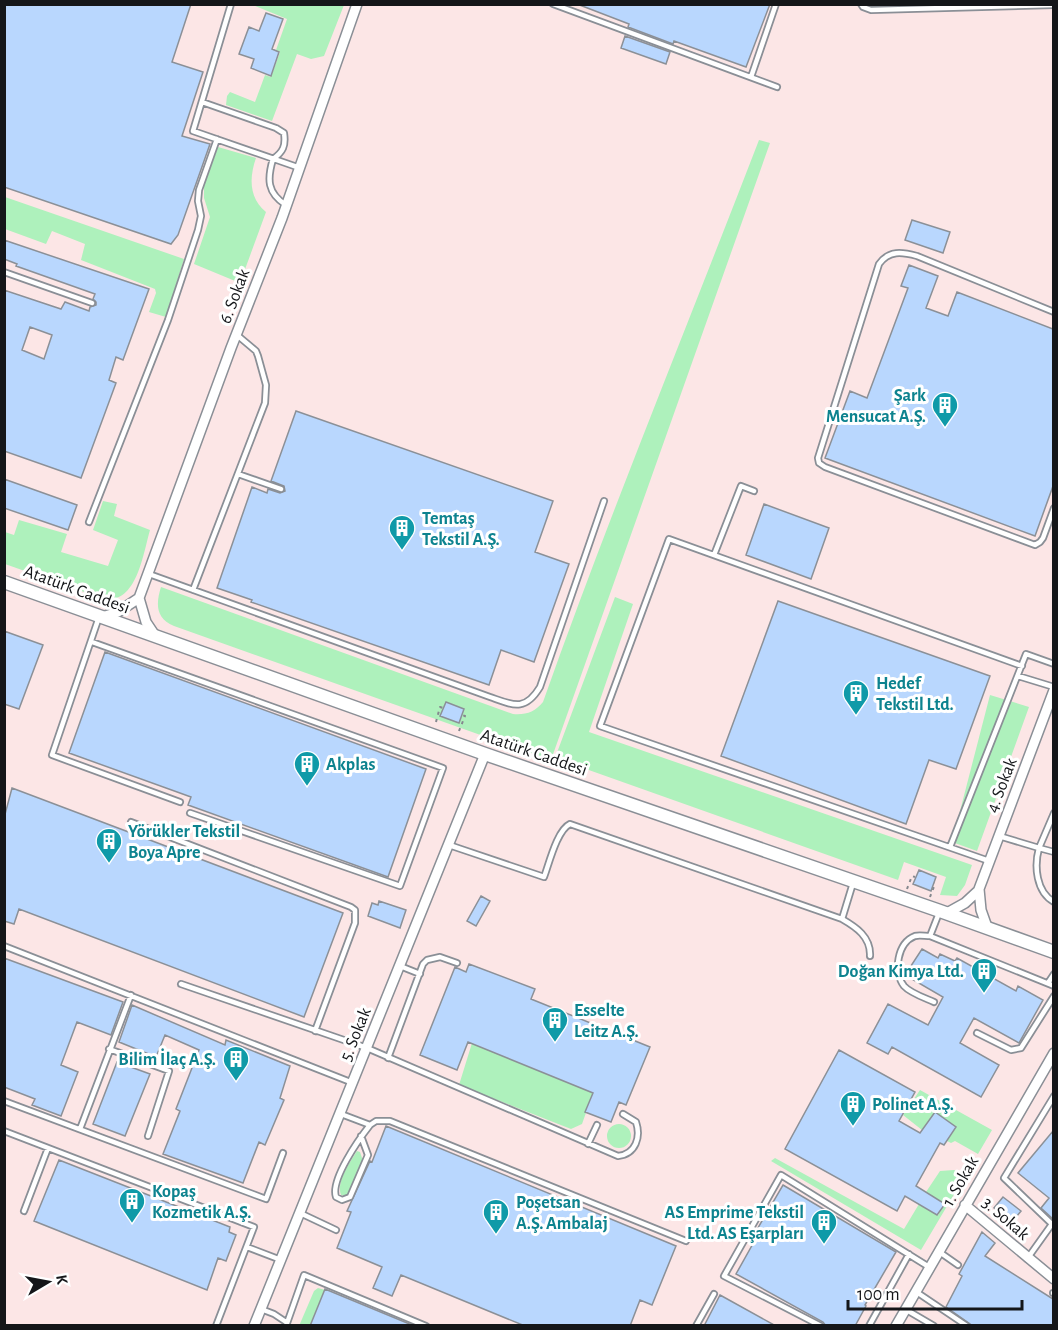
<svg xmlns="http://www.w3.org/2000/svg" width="1058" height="1330" font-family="'Alegreya Sans',sans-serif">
<rect width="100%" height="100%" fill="#f1f6fe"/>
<!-- industrial -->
<path fill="#fce6e6" d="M5,5h1048v1320h-1048z"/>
<!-- green -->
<path fill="#aef1bc" d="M253,5h91l-20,51 -13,3 -14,-5 -25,67 -46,-16 1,-9 3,-4 25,10 10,-27 6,2 9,-25 -4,-2 11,-31z
M759,140l11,3 -219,617 -377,-134c-19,-8 -18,-23 -13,-39l352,127c13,1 22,-2 30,-12 67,-189 144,-375 216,-562z
M218,147l38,11c-7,20 -7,40 10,54l-26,71 -46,-19 16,-47 -6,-19v-12z
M5,197l179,62 -18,58 -17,-5 7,-19 -1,-4 -74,-29 4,-16 -33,-13 -6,13 -41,-15z
M103,501l14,3 -3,12 36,14c-7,24 -13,74 -46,69l-99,-35v-32l9,3 5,-15 48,14 -6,18 47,14 10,-26 -25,-10z
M615,597l18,7 -44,128 383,133 -7,20 -8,11 -17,-1 6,-18 -42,-15 -6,18 -343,-122z
M990,695l39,12 -52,144 -25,-9z
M472,1043l121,50 -11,31 -11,5 -112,-44z
M920,1090l72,40 -14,24 -23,-13 -4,2 -4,-2 9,-14 -21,-15 -13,18 -19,-15z
M607 1136a12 12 0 1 1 24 0a12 12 0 1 1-24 0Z
M357,1151l3,1 3,9 -13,31 -4,4 -5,-1c-5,-13 9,-33 16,-44z
M775,1158l129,71 15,-25 19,11 6,-11 -18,-12 14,-21 14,-1 12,4 -45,76 -150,-89z
M318,1288l7,2 -15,35 -11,1 15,-35z"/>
<!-- building -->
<path fill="#b9d7fe" stroke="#8b9097" stroke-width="1.5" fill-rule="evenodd" d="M4,4h187l-19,58 31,10 -21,64 28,8 -32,91 -7,9 -167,-57z
M577,4h193l-24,63 -72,-26 -1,3 -45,-17 1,-3z
M266,13l17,6 -11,30 7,3 -8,24 -20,-8 3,-9 -15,-5 10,-27 10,4z
M625,36l45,16 -4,12 -45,-16z
M912,220l38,12 -7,21 -38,-13z
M4,240l145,49 -26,71 -7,-3 -7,23 7,3 -35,95 -77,-27v-161l57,19 4,-7 24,9 1,-4 6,-2v-3l-3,-3 2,-5 -79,-28 1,-2 -13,-5zM30,327l22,8 -8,24 -22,-9z
M909,265l29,11 -12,32 22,8 9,-24 96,37v157l-18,50 -210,-78 25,-67 17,7 41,-110 -7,-2z
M296,411l257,90 -18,51 34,12 -35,98 -33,-12 -12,35 -238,-83 1,-2 -35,-12 35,-101 15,6 1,-4 12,4 5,-2 -1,-5 -13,-5z
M4,479l73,26 -9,25 -64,-22z
M764,504l65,24 -18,51 -65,-24z
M778,601l212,75 -34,93 -27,-9 -23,64 -185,-68z
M4,631l39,14 -24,64 -15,-5z
M105,652l321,117 -38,108 -200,-72 3,-8 -122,-44z
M446,702l18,7 -5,14 -19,-7z
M12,788l331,125 -39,104 -285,-108 -5,15 -10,-3v-103z
M919,870l17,7 -5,14 -18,-7z
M481,896l9,5 -14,25 -9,-5z
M379,901l27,9 -6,18 -32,-12 4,-13 6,2z
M922,949l16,9 2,-4 15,7 2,-3 59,33 2,-5 25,14 -24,43 -45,-25 -14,25 39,22 -18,32 -89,-50 -4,7 -21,-11 21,-39 40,21 15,-28 -38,-22z
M4,958l119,44 -12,33 -34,-13 -16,43 17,7 -17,44 -29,-11 3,-6 -31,-12z
M469,964l66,25 -4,10 119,48 -24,58 -7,-3 -8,20 -26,-10 8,-19 -125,-51 -11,28 -37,-15 35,-88 11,5z
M132,1005l93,40 1,-5 64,26 -10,32 4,2 -19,45 -6,-3 -16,41 -80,-29 17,-43 -4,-2 23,-59 -34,-15 -9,22 -37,-15z
M839,1050l76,42 -16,29 21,12 15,-21 21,15 -12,18 -4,-2 -24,43 29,18 -8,11 -32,-19 -8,15 -112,-62z
M117,1062l33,12 -25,62 -32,-12z
M386,1126l290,120 -24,59 -12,-5 -10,26h-105l-124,-51 -9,21 -19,-8 9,-21 -45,-19 14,-36 -4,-1 23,-50 2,1z
M1053,1131v88l-12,-11 8,-10 -31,-25z
M59,1160l171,67 -1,5 7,3 -10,26 -8,-3 -11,32 -173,-69z
M783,1185l113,67 -31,53 1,1 -11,20h-29l-3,-4 -87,-48 19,-34 -3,-2z
M1003,1197l18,14 -9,11 -18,-14z
M982,1232l13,11 -10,13 68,43v27h-80l-27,-19 16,-31 -3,-2z
M325,1289l87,36v1h-102z
M720,1295l56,31h-72z"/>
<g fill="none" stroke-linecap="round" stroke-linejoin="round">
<!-- service casing -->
<g stroke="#8a8f96" stroke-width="8">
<path id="service" d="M231,4l-38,127 107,37
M553,4l224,83
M861,4l2,3 8,3 183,-5
M751,77l25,-73
M202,102l74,26 8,5c2,13 -1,19 -11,26 -6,20 -6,34 13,46
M4,272l88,31
M1054,312l-137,-56c-15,-4 -28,-6 -38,8l-61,194 1,5 6,4 210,78 5,-3 3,-4 11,-30
M238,474l43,15
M89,522l79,-202 30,-90 3,-14 -3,-15 1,-11 18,-51
M714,555l27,-69 13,5
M149,574l341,123c23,8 35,15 50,-10l64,-186
M193,590l72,-187 1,-18 -8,-29 -2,-5 -19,-16
M99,617l-47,138 128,47
M92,642l351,126 -43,118 -210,-73
M1018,676l36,11
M1054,813l-15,35 15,4
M131,822l220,85 4,3v13l-40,108
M999,836l40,12c-5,18 -3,44 15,54
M449,845l95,32c5,-13 13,-47 26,-53l272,95c14,8 29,18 28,37
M950,847l76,-193 28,10
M989,861l-389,-135 69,-187 353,127
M842,919l11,-36
M930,936l9,-23
M4,946l349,137
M400,966l20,8
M1048,983l6,-9
M181,984l186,64 251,108c18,-2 23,-19 18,-34l-13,-8
M934,1002c-9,-4 -24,-9 -30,-16 -11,-14 -7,-43 11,-50 4,-1 10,0 15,0l124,50
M977,1033l34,17 10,-2 33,-52
M109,1049l60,22 -21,65
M388,1058l35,-94 4,-4 13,-3 17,6
M1054,1096l-50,82 50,48
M4,1101l262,98 17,-46
M341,1114l29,11 6,-4h14l296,120
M80,1129l51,-134
M4,1131l250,96 -38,99
M361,1136l7,19 -18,42 -8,3 -6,-3c-6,-17 23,-58 34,-72
M588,1144l9,-19
M24,1211l24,-63
M300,1213l36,17
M247,1247l34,13
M938,1251l20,14
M1027,1259l25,-35
M915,1291l52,35
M1053,1293h1
M261,1309l13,5 12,8
M905,1309l29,17
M286,1326l18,-51 122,51
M696,1326l18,-32
M821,1326l-97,-50 57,-101 148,92
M869,1326l40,-72"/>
</g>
<!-- minor casing -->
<g stroke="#8a8f96" stroke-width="12">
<path id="minor" d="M139,598l92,-250 51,-130 75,-214
M102,617l16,-5 21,-14 7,24 10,15
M947,913l18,-10 13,-12
M987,927l-6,-17 -2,-21 75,-199
M965,1205l89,74
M254,1326l231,-572
M896,1326l158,-273"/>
</g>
<!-- tertiary casing -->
<g stroke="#8a8f96" stroke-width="15">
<path id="tertiary" d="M4,582l481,172 455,157 114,41"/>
</g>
<!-- path -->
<path stroke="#85888e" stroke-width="2" stroke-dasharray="3 4.5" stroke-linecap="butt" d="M436,722l4,-15 3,1
M459,731l6,-15 -3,-1
M907,889l5,-13 3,1
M930,897l5,-13 -1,-1"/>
<!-- service -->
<use href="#service" stroke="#fff" stroke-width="4.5"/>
<!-- minor -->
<use href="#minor" stroke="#fff" stroke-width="9"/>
<!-- tertiary -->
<use href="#tertiary" stroke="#fff" stroke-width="12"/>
</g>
<!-- icons -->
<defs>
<g id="building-pin" transform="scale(1.35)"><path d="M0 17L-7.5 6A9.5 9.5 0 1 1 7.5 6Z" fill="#0f9aa8" stroke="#fff"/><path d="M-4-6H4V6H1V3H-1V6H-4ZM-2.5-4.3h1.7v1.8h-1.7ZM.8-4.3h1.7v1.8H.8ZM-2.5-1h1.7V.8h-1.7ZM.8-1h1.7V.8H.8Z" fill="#fff"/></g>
</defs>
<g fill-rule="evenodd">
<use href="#building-pin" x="945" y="405"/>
<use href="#building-pin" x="402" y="528"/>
<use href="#building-pin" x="856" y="693"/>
<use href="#building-pin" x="307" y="764"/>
<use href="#building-pin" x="109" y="841"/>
<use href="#building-pin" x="984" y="971"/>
<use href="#building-pin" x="555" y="1020"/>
<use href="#building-pin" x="236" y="1059"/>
<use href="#building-pin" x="853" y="1104"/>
<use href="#building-pin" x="132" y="1201"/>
<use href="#building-pin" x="496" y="1212"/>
<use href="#building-pin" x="824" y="1222"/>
</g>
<g text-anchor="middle" stroke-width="6" stroke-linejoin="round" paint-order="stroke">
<!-- street labels -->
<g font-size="18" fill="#141619" stroke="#fff">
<text transform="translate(234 296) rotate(-69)" y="6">6. Sokak</text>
<text transform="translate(77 589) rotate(20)" y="6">Atatürk Caddesi</text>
<text transform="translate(534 752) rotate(19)" y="6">Atatürk Caddesi</text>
<text transform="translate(1001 785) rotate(-69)" y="6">4. Sokak</text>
<text transform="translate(355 1034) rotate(-68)" y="6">5. Sokak</text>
<text transform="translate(960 1181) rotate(-60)" y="6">1. Sokak</text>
<text transform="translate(1006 1218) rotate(41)" y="6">3. Sokak</text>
</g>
<!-- culture labels -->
<g font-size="18" font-weight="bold" fill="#0d838f" stroke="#fff" text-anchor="start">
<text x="926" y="401" text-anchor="end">Şark<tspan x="926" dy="21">Mensucat A.Ş.</tspan></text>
<text x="422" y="524">Temtaş<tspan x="422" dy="21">Tekstil A.Ş.</tspan></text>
<text x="876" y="689">Hedef<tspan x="876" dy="21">Tekstil Ltd.</tspan></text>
<text x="326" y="770">Akplas</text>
<text x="128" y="837">Yörükler Tekstil<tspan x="128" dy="21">Boya Apre</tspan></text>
<text x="964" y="977" text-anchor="end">Doğan Kimya Ltd.</text>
<text x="574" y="1016">Esselte<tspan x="574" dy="21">Leitz A.Ş.</tspan></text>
<text x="216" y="1065" text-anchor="end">Bilim İlaç A.Ş.</text>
<text x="872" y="1110">Polinet A.Ş.</text>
<text x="152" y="1197">Kopaş<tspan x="152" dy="21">Kozmetik A.Ş.</tspan></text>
<text x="516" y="1208">Poşetsan<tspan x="516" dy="21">A.Ş. Ambalaj</tspan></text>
<text x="804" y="1218" text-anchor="end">AS Emprime Tekstil<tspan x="804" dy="21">Ltd. AS Eşarpları</tspan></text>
</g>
</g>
<!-- border -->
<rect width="1058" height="1330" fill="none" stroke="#141619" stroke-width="12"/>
<!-- north arrow -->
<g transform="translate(48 1282) rotate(80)" stroke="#ffffff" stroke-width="4.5" paint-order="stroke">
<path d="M0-4.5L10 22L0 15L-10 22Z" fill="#141619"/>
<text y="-9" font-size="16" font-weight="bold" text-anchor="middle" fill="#141619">K</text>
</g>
<!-- scale -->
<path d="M848 1300v9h174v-9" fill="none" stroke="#141619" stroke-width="3"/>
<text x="857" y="1300" font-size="18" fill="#141619" stroke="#ffffff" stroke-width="4.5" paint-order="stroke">100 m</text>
</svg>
